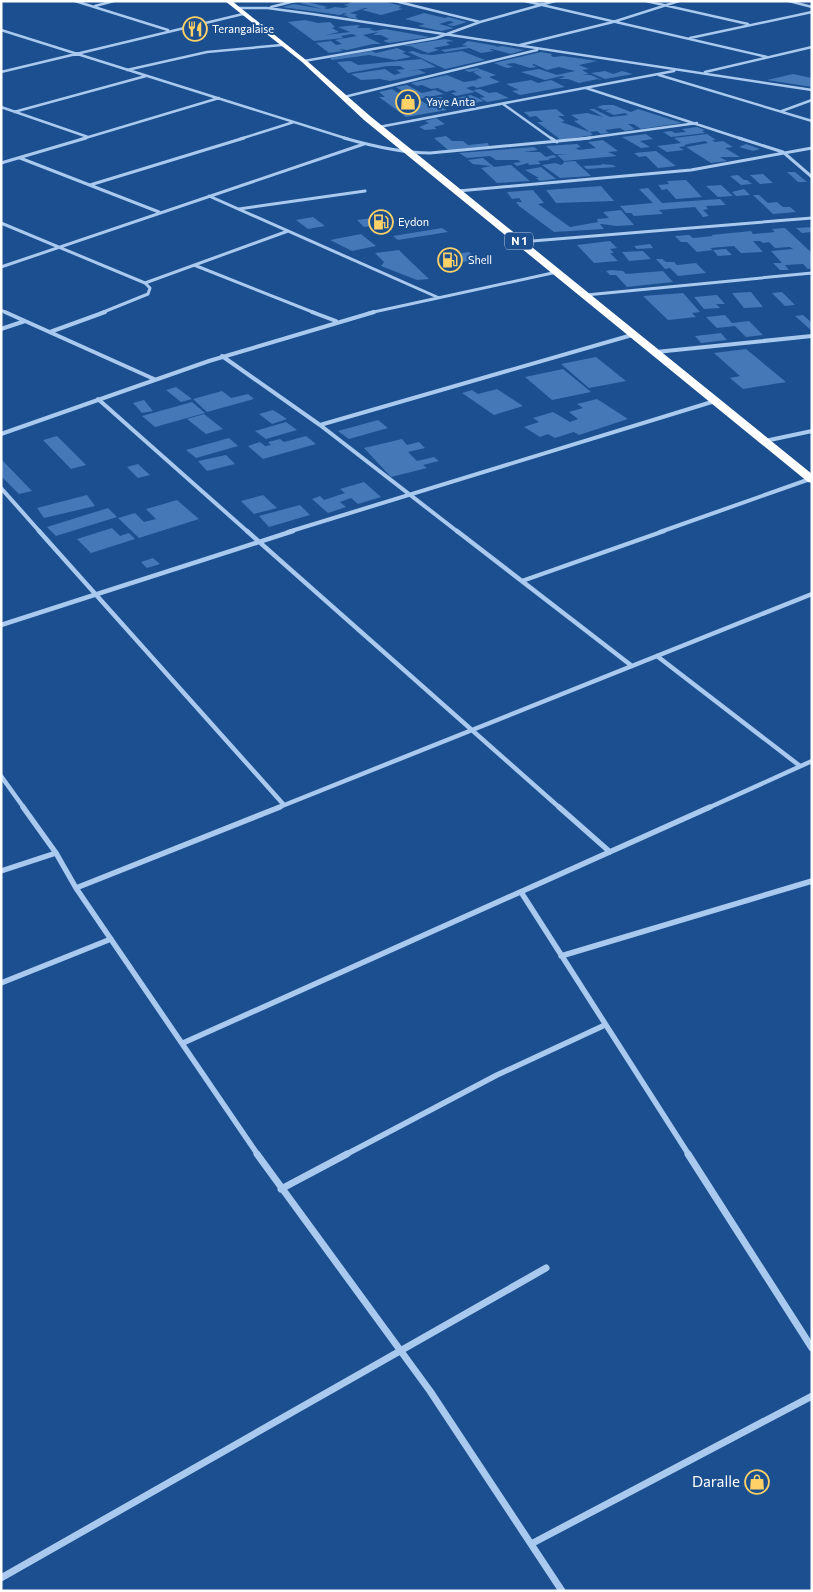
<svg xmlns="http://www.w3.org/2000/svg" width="813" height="1592" font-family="Commissioner,sans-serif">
<rect width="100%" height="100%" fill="#1b4f8f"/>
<!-- building -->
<path fill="#4478b7" d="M357,1h25l20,5 -4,2 5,1 -22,6 -19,-5 6,-2h-3l-15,5 8,2 -3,1 3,3 -12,-2 2,-1 -6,-1 5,-1 -3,-1 -4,2 -58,-8 12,-3 28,5 -22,-6 7,-1 21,5 -5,1 5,1 7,-2 9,1 5,-2 -6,-1z
M424,13l21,5 -16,5 19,-6 19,5 -13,4 -7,-1 7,-3 -5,-1 -10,3 15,4 -13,3 -23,-5 7,-2 -20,-5z
M305,20l13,3 12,-1 5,5 -3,1 7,4 -13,3 24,-3 -12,-5 19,-2 4,1 -4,1 1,1h16l-5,1 6,2 10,-2 45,8 -41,6 -6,-2 6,-2 -8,-4h-8l5,-3 -15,3 18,9h-8l-26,6 -8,-1 4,2 -14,2 -13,-10 15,-2 5,4 6,-1 -7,-4 22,-4 -5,-2 -11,2 2,2 -29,3 -26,-19z
M445,39l9,2 -8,1 4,3 -17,3 6,2 -11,3 -18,-7h-9z
M468,41l29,5 -2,1 7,-1 22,4 -13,4 -19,-5h-3l5,2 -13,2 -12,-5 -24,4 -4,-2 27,-4 -6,-1z
M397,48l9,4 -4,1 9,4 -16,3 -26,-5 -37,5 -2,-2 41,-7 5,2z
M413,51l8,3 12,1 29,-4 23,9 -40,9 -37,-17z
M541,52l11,2 -1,2 3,1 9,-1 34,5 -18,4 10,4 -7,1 7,4 -7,1h9l13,6 -6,-2 -19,4 -11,-4h-10l7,-2 -3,-1 -17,4 -24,-8 18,-3 18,6 18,-4 -16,-4 -12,3 -13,-6 -2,1 5,2 -7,1 -16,-5 -8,1 7,3 -6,1 -13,-5z
M421,59l15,8 -28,4 11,-1 7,3 -36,8 -10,-2 -19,1 -10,-6 34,-5 9,6 7,-2 -5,-3 9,-1 -5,-3h-13l-39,7 -11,-11 14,-1 7,4z
M477,68l19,7 -7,2 11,5 -23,6 -4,-2 -7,2 9,4 -19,4 -5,-3 6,-1 -4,-2 -7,2 -8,-4 -7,1 -9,-4 -5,1 -6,-3 36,-8 17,7 14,-2 -2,-1 6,-1 -9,-6 7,-2 -11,2 -5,-2z
M605,71l8,3 9,-3 11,3 -28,5 -14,-6z
M793,74l19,4v9l-45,-7z
M531,80l7,3 13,-3 14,7 -45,8 -8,-4 7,-1 -13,-6z
M407,85l15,8 13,-3 9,4 -26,5 14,8 7,-1 8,4 -41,7 -27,-20h6l-6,-5 13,-3 11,7 13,-2 -7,-3h-7l-6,-4z
M480,89l9,4 7,-1 13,6 -22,4 -7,-4 5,-1 -12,-7z
M471,95l13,6 -18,4 -14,-6z
M441,97l11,4 -13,3 -11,-5z
M603,105h10l18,7 7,-3 44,14 -41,6 -8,-5h-5l7,5 -10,2 -5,-3 -15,2 4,3 -8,1 -4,-3 -7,1 3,3 -32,5 -24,-18h6l-7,-6 -6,1 -6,-5 32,-3 9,7h-7l7,5 -4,1 26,9 3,1 -16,-11 5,-1 -8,-5 16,-2 16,4 -14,-8h5l16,8 18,-2 -3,-2 -11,2 -9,-4 7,-2 -8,1 -7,-3z
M436,118l9,6 -11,3 3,2 -12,1 -6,-3 10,-4 -4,-2z
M697,127l8,3 -3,1 3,2 -34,4 -8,-5 8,-1 4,2 11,-1 -4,-3z
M646,134l7,5 -13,2 10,6 -9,1 -19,-11z
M707,134l9,6h-4l3,2 8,-1 10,6 -8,1 15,9h-20l7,4 -16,2 -25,-16 22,-4 -3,-2 -17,3h1l-5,1 2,1 -7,1 5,3 -17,2 -10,-6 24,-3 -7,-5z
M446,136l6,5h11l5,4 20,-2 1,3 -41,4 -14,-12z
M603,140l15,11 -10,1 9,4 -53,5 -7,-6h11l-13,-1 -9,-8 31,-2 4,3 -5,1 3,2 17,-2 -8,-6z
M746,144l14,5 -7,2 -14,-4z
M534,147l4,3 -14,2h16l6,5 7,-2 4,2 -9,2 2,1 -12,1 3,3 -12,1 -1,-2 -11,3 -4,-3 8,-1 -3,-2h-22l-6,-4 -23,2 -8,-5z
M656,151l20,15 -18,2 -12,-12 -7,1 -5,-4z
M483,158l11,9 17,-2 19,16 -33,2 -16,-15 10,-2 -18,-2 -5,-4z
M575,161l16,15 -31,2 -18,-13 13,-2 6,2 3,-2 -1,-1z
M601,164l12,1 3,2 -29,2 -4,-3 19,-1z
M541,167l15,12 -16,2 -4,-3h3l-14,-8z
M787,172h8l12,10h-9z
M763,174l10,9 -13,1 -10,-9z
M738,175l6,5h3l5,4 -11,1 -11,-9z
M686,180l16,17 -26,2 -9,-10 -5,1 -4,-5 11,-1 -2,-3z
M721,185l12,11 -15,1 -12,-11z
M601,186l13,15 -58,2 -10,-13z
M648,188l14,15 58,-4 6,6 -20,1 2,3 -5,1 6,6 -6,1 -8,-10 -36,3 4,4 -29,2 -3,-3h-5l-6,-7 33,-3 -14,-14z
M744,189l6,6 -14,1 -4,-4z
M533,190l11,13 -6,1 32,23 28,-5 -1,-3 12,-1 -6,-6 18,-2 13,15 -18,1 -14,-2h-2l4,5 -50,3 -35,-26 -3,-4h6l-3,-4 -7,1 -5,-7z
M753,195h6l9,8 9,-1 6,5h7l6,5 -23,2z
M387,216l8,7 -31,4 -7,-7z
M313,217l12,9 -17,3 -12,-9z
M812,227v5l-10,1 -6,-5z
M442,228l6,4 -50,8 -5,-4z
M785,228l27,25v15l-4,1 -5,-5 -18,1 4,5h-9l-7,-7h9l-11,-12 22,-2 -3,-2 -15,1 -6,-6 -6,1 -3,-2h-7l10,11 -22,1 -7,-7 -24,2 3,2 13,-1 6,6 -14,1 -5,-6 -16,2 -10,-10h-6l-6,-6 14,-1 4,3 20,-2 -2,-1 40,-4 2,3 22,-2 -3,-3z
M361,234l15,12 -24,5 -22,-11z
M610,241l7,7 -7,1 4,4h-4l8,8 -24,2 -17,-18z
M650,244l3,4 -16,1 -3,-3z
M399,250l9,9 21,20 -12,1 -36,-14 3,-4 -9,-9z
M643,251l8,8 -22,2 -7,-9z
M469,252l8,8 -31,4 -8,-7z
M656,259h6l4,3h8l3,3 19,-2 10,10 -28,3 -8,-8 -5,1z
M611,270l12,1 3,3 37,-3 10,11 -46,5 -11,-12h-6l-4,-4z
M751,292l12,15 -19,1 -12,-15z
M782,292l13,13 -10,1 -13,-13z
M683,293l17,19 -8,1 4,4 -28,3 -25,-24z
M717,295l8,9h-9l4,4 -16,1 -10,-12z
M725,315l7,8 17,-2 14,14 -17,2 -11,-11 -18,2 -11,-11z
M803,315l9,8v8l-17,-15z
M721,333l6,7 -26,3 -6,-7z
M746,349l40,33 -43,7 -13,-11 10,-2 -26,-23z
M596,357l30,24 -37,7 -28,-24z
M563,369l28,23 -39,8 -27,-23z
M176,387l16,12 -11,3 -15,-12z
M497,389l26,17 -29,9 -32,-22 10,-3 6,4z
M222,391l9,7 17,-4 6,5 -47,13 -14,-13z
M597,399l31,20 -49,16 -5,-3 -19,6 -7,-4 -8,3 -16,-10 15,-5 -6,-4 20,-6 17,10 8,-3 -9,-7 14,-4 -6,-4z
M144,400l9,11 -11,2 -9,-10z
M192,402l13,11 -50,14 -13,-11z
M273,410l14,9 -15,5 -13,-10z
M204,414l19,15 -17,5 -19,-15z
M378,420l10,8 -39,11 -11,-8z
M286,422l11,8 -31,9 -11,-8z
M57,436l29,29 -15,4 -28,-29z
M306,436l10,8 -53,15 -15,-13 12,-4 5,4 6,-1 -3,-3 12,-3 4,3z
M229,438l9,8 -42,12 -10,-8z
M402,439l5,6 12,-3 6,6 -17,4 9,9 17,-4 5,4 -16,4 4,3 -36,9 -27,-29z
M226,455l9,9 -28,7 -9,-10z
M1,459l31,32 -13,3 -18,-18z
M138,464l12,11 -12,3 -11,-11z
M364,482l17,15 -23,7 -7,-6 -11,4 6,5 -18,6 -16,-14 8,-3 4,4 21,-7 -5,-4z
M87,495l8,11 -51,12 -7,-10z
M263,495l14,13 -23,6 -13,-13z
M177,500l22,19 -60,19 -21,-20 17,-5 9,9 12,-3 -10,-10z
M300,505l10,10 -41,12 -10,-11z
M108,508l9,9 -61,19 -9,-9z
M112,528l8,8 9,-3 6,6 -44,14 -14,-14z
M153,558l7,6 -13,4 -6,-6z"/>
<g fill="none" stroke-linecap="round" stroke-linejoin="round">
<!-- street-far5 -->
<path stroke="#a9c9ee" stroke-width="2.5" d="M75,1l93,29
M395,1l85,21
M525,1l242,56
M646,1l102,23
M789,1l23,6
M95,6l19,-5
M271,7l24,-6
M236,8h31l45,6 500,76
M1,30l347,109
M690,38l122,-26
M520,45l93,-23 66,-21
M304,61l132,-23 44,-16 75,-21
M127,70l80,-18 75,-7
M1,72l242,-58
M705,72l107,-25
M659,75l153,46
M586,88l156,51
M344,97l193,-47
M503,104l49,35
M1,107l87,30
M782,111l30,-11
M14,112l132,-36
M379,127l295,-56
M82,139l137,-41
M240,139l54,-17
M580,139l117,-16"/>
<!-- street-far4 -->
<path stroke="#a9c9ee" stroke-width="3" d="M344,138c28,8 57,15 86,15l160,-15
M551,138l6,4
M739,138l44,14 29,25
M20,158l139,54
M1,163l85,-25
M90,185l154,-47
M458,191l233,-21 121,-22
M209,196l228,101
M239,209l126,-18
M1,223l144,60 5,5 -2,6 -47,19
M520,242l292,-24
M194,265l121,48
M1,267l363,-123
M145,283l143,-52
M586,295l226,-22
M1,310l6,3
M369,313l188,-41"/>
<!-- street-far3 -->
<path stroke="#a9c9ee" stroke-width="4" d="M5,312l149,67
M312,312l24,9
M1,329l24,-8
M50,332l55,-20
M656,352l156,-16
M222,356l98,69 138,107
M98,399l150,133
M320,425l312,-90
M1,434l208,-73 165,-49
M765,441l47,-10
M1,488l39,44
M288,532l427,-131
M660,532l150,-53"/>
<!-- street-far2 -->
<path stroke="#a9c9ee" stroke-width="4.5" d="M39,531l245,274
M247,531l313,277
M457,531l175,135
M522,581l142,-50
M1,625l292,-94
M657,656l143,110
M1,776l23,32
M277,808l535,-214
M708,808l104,-47"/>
<!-- street-far1 -->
<path stroke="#a9c9ee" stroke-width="5.5" d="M23,807l33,46 20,35 182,267
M559,807l51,45
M1,871l55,-18
M76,888l204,-81
M521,892l168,263
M561,956l251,-75
M1,983l110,-44
M183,1043l527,-236
M345,1155l152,-80 108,-50"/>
<!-- street -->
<path stroke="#a9c9ee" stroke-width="7" d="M257,1154l173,237 132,200
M688,1154l124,194
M281,1189l66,-35
M531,1544l281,-148
M1,1578l545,-310"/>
<!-- highway -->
<path fill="#fff" fill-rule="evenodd" d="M225,1h7l74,59 64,56 442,358v9l-4,-1 -444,-362 -62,-58z"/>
</g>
<!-- icons -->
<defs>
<g id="restaurant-ring" transform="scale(1.25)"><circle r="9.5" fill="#1b4f8f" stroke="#ffd166" stroke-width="1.5"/><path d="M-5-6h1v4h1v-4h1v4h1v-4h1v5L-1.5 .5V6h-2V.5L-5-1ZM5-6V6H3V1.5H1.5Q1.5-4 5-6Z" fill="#ffd166"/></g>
<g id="shop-ring" transform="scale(1.25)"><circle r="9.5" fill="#1b4f8f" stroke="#ffd166" stroke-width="1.5"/><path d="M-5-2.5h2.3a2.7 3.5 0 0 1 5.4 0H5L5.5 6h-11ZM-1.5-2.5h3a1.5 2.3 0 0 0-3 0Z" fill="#ffd166"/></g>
<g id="fuel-ring" transform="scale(1.25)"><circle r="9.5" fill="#1b4f8f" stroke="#ffd166" stroke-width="1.5"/><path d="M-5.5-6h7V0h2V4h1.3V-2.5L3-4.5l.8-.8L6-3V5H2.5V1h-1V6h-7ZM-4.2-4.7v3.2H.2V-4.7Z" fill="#ffd166"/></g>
</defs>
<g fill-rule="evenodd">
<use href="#restaurant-ring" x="195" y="29"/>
<use href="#shop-ring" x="408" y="102"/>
<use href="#fuel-ring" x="381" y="222"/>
<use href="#fuel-ring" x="450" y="260"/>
<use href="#shop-ring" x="757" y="1482"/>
</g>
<g text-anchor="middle" stroke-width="4" stroke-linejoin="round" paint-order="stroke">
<!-- far-poi labels -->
<g font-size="11" fill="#fff" stroke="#1b4f8f" text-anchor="start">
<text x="212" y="33">Terangalaise</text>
<text x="426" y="106">Yaye Anta</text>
<text x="398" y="226">Eydon</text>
<text x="468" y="264">Shell</text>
</g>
<!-- shield labels -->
<rect fill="#1b4f8f" stroke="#bbcadd" stroke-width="1" x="505" y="232.5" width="28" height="17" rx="4"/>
<g font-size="11" font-weight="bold" fill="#fff">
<text x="519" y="245">N 1</text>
</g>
<!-- near-poi labels -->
<g font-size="15" fill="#fff" stroke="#1b4f8f" text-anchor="end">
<text x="740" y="1487">Daralle</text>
</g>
</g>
<!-- border -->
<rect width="813" height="1592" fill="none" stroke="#ffffff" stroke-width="5"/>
</svg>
